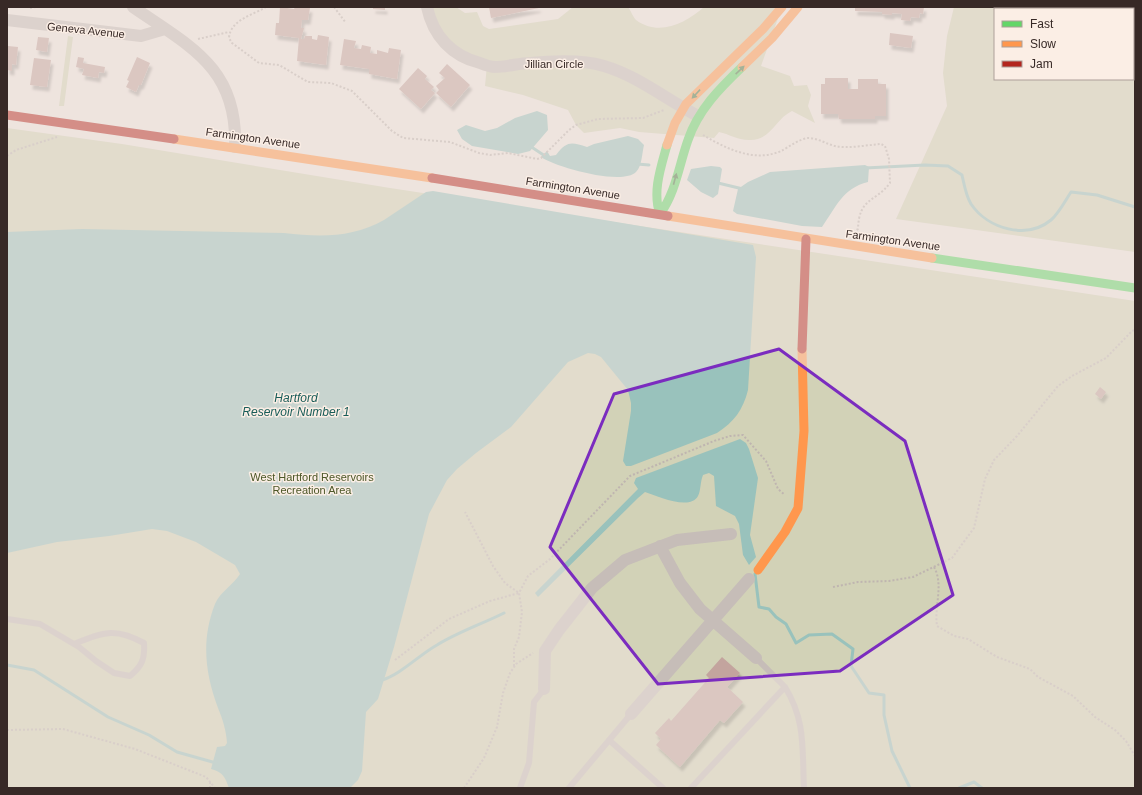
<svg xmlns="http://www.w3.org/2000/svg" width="1142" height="795" font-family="Arial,sans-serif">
<defs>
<filter id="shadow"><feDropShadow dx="2.5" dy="4.5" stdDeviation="1" flood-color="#0004"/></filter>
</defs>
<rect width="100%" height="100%" fill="#eee4de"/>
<!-- green -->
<path fill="#d2d2b7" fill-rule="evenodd" d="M427,7h29l9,6 12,-1 6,14 6,3 69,-10 15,-12h55c3,4 5,10 8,13 23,17 50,3 68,-13h78l-21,59 29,10 4,10 13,-1 4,10 -3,11 7,17 -23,-12c-17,8 -21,30 -43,29 -12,0 -20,-6 -30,-8l-5,6 -75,-6 -19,-4 -36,5 -8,-8 -8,-15 -45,-15 -38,-9 2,-21 -37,-16z
M954,7h181v245l-239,-33 51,-113 -4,-33 4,-37zM995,9h138v70h-138z
M68,36l5,1 -9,69h-5z
M7,128l115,16 268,44 745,113v487h-1128z"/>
<!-- water -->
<path fill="#99c2bc" d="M537,111l10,4 1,15 -18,21 -12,3 -46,-8 -10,-7 -5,-9 9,-5 19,6 12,-3 18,-10z
M628,136l10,3 6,6c-2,8 -2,21 -8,27 -14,14 -81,-5 -95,-15l6,-6 3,5 6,-1c11,-14 15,-13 31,-8l7,-3z
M865,165l4,2 -1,15c-25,6 -32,25 -46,45l-20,-1 -65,-12 -4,-3 5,-22 10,-7 22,-10z
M711,166l9,1 2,2 -4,25 -5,4 -12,-6 -14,-12 4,-11z
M433,191l320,54 3,12 -8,133c-5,20 -14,32 -31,43l-86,33h-5l-3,-5 8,-50v-8l-3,-13 -27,-33 -6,-3 -7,-1 -20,9 -57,65 -35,26 -19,16 -10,11 -18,34 -35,133 -16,52 -12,13 -4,59 -4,9 -8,8h-121c-4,-11 -6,-16 -18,-19l6,-22 8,-1 2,-3c-1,-13 -4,-23 -9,-35 -13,-35 -17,-68 -3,-104 5,-12 18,-19 25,-30l-5,-9 -39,-23 -29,-11 -15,-2 -43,7 -52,6 -50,11v-321l75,-3 202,4c35,4 69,5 100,-13 14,-9 28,-19 42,-28z
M740,439l6,4 3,6 9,29 -8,57 6,22 -7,8 -6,-10 -4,-31 -4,-8 -19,-10 -2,-30 -5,-3 -6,2c-3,7 -2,15 -5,21 -8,15 -41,0 -53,-4l-7,6 -100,99 -3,-4 103,-104 -4,-6 2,-5z"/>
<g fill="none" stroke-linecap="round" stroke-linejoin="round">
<!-- stream -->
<path stroke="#99c2bc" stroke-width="3" d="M530,146l15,10
M637,164l12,1
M865,168l60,-3 23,1 14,9c2,9 4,21 9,29 17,25 56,36 80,16 8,-7 14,-19 20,-28l26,3 38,12
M718,183l25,6
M755,574l4,33 10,2 7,8 10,7 10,19 13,-8 23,-1 21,15 -2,17 18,27 15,2v20l8,36 18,37
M7,665l27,5 74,47 41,18 28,17 39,11
M382,680c18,-5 37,-25 55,-35 21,-13 45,-21 67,-32
M959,788l15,-6 8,6"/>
</g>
<!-- building -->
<path fill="#c3a49e" filter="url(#shadow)" d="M280,7l14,2 1,-2 15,1 -2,12h-6l-1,8h3l-3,11h3l1,-3h7v3l5,1 1,-5 11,2 -3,28 -29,-4 2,-23 -24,-3 1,-12h3z
M373,7h12v3l-12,-1z
M489,7h49l1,1 -48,10z
M855,7h69l-1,7 -3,-1 -1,5 -8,-1 -1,4 -9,-1 1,-6 -10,-1v2l-10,-1v-2l-27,-1z
M890,33l23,3 -2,12 -22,-3z
M38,37l11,1 -2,14 -11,-2z
M344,39l12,2 -2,7 7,1 1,-4 9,2 -1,6 7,1v-4l11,3 1,-5 12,2 -4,29 -28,-5v-5l-29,-4z
M8,46l10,1 -2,18 -4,-1v7l-5,-1z
M78,57l6,1 -1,5 22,4 -1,6 -5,-1 -1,6 -16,-3 2,-6 -8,-2z
M137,57l13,6 -9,22h-2l-3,7 -10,-5 3,-6 -2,-1z
M34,58l17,2 -4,27 -17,-2z
M447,64l23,21 -19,22 -15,-14 3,-3 -3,-4 9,-8 -6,-5z
M418,68l9,8 -2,3 9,8 -3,3 4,3 -14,16 -22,-20z
M825,78h23v11h10v-10h20v5h8v32h-11v3h-36l-1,-5h-17v-30h4z
M1100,387l6,5 -5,7 -6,-5z
M722,657l18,16 -13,14 16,15 -19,21 -4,-3 -40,47 -24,-22 5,-6 -6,-6 14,-15 2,3 38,-43 -3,-3z"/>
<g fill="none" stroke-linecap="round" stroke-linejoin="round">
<!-- path -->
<path stroke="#bfb5b0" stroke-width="2" stroke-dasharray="2 2" stroke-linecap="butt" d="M266,7c-13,8 -36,13 -37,31l3,5 27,20 20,2 29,17 23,1 21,8 40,40 11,7 47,4 29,11 11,2 18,-2 29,6 4,-1 28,-28 7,-5 22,-6 45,-1 21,-8
M334,7l12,16
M30,8l6,-1
M198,39l31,-7
M703,135c22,13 51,28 78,16 8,-4 18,-12 27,-13 10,0 18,6 27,8 14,3 31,-1 46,-2l4,2 4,13 1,24c-15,20 -31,14 -32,46l-3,2
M7,156l9,-6 41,-13
M934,567c10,18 0,39 3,59l17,10 14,3 29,18 33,12 8,8 35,19 22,21 20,13 11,11 9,15
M833,587l25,-5 31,-1 24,-4 39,-19 22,-30 11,-49 9,-19 23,-24 41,-50 14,-10 34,-18 26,-27 3,-1
M395,660l54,-41 41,-18 29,-8 -14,-10 -12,-17 -28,-54
M514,666v-17l5,-12 3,-25 -3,-19 9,-17 22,-17 80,-83 84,-35 16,-5 13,-1 23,26 12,28 7,6
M7,730l56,-1 72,20 71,28 9,11
M210,788v-6
M464,788l20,-30 13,-31 6,-34 7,-20 6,-9 17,-11"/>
<!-- lane -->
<path stroke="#c6bdb8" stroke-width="6" d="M7,619l33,5 39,23 17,14 18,12 16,3c12,-10 15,-17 14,-33 -29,-16 -40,-11 -70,1
M756,658l29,29
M609,740l54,48
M520,788l9,-25 5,-61 10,-13
M569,788l62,-74
M691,788l94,-101c21,34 17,62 19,101"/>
<!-- street -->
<path stroke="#c6bdb8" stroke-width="12" d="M133,7c58,40 105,61 102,140
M427,7c6,29 25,49 53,56 5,2 10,4 15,4 12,0 24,-4 36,-4 22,-2 53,-3 73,3 34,10 63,34 94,50
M7,20l134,16 24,-7
M660,546l20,37 20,26 56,49
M544,689l1,-38 14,-21 33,-42 33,-28 52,-20 54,-6
M631,714l118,-135"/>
<!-- fast -->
<path stroke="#63d668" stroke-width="9" d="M667,145c-6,22 -15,47 -7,69 16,-22 19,-49 28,-74 10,-30 32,-52 54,-73
M932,258l203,30"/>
<!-- slow -->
<path stroke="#ff974d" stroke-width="9" d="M742,67l30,-29 26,-31
M174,139l258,39
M667,145l8,-22 11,-19 77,-75 19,-22
M668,216l264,42
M758,570l27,-38 13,-24 6,-77 -2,-82"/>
<!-- jam -->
<path stroke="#b3261e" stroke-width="9" d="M7,115l167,24
M432,178l236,38
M802,349l4,-110"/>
</g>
<!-- one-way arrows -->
<defs><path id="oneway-solid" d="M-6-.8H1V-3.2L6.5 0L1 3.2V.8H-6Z"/></defs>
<g fill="#4b7744">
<use href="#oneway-solid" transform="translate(740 70) rotate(-43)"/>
<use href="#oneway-solid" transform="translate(696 94) rotate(133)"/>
<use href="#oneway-solid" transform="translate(675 179) rotate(-75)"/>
</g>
<!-- marked area -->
<path d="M0 0H1142V795H0ZM779,349l126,92 48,154 -113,76 -182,13 -108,-137 64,-153z" fill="#eee4de" fill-opacity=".55" fill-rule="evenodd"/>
<path fill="none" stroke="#7b2cbf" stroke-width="3" stroke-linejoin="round" d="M779,349l126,92 48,154 -113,76 -182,13 -108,-137 64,-153z"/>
<g text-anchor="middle" stroke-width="3" stroke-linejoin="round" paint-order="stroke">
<!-- street labels -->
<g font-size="11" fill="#372926" stroke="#fbeee5">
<text transform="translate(86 30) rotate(6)" y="4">Geneva Avenue</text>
<text x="554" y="68">Jillian Circle</text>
<text transform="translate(253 138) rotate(8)" y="4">Farmington Avenue</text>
<text transform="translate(573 188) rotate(9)" y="4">Farmington Avenue</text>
<text transform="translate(893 240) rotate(8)" y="4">Farmington Avenue</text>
</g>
<!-- park labels -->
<g font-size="11" fill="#4c5727" stroke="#fbeee5">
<text x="312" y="481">West Hartford Reservoirs<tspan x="312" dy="13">Recreation Area</tspan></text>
</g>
<!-- water labels -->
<g font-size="12" font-style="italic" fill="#185c58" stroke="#fbeee5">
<text x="296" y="402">Hartford<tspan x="296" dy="14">Reservoir Number 1</tspan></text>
</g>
</g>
<!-- border -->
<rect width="1142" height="795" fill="none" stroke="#372926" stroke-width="16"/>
<!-- legend -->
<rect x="994" y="8" width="140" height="72" fill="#fbeee5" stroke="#ad9f99"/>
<rect x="1002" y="21" width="20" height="6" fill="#63d668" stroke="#ad9f99"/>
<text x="1030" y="28" font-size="12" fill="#372926">Fast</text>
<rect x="1002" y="41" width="20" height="6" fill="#ff974d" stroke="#ad9f99"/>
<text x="1030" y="48" font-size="12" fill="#372926">Slow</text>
<rect x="1002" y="61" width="20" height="6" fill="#b3261e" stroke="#ad9f99"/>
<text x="1030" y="68" font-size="12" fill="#372926">Jam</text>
</svg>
